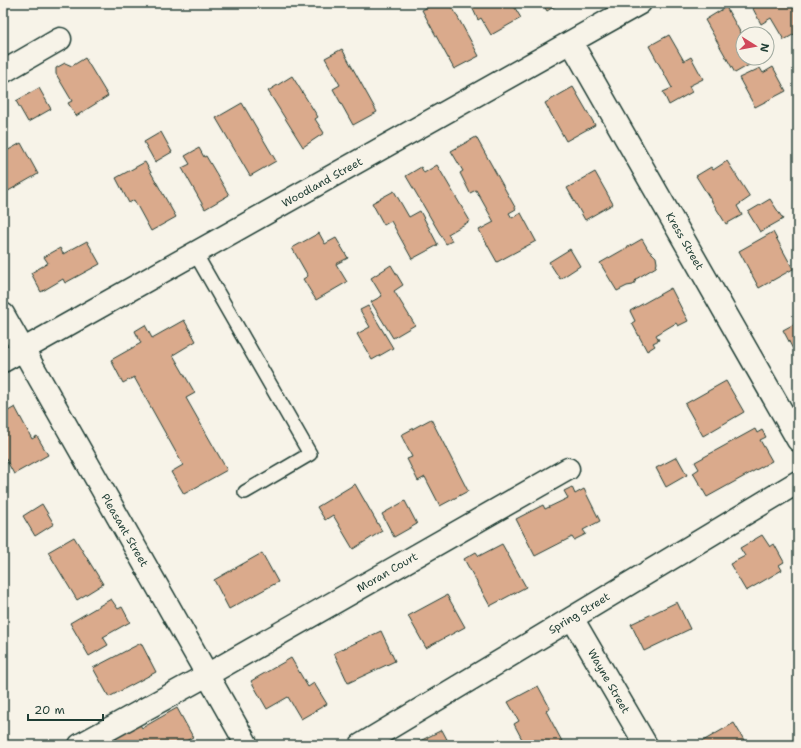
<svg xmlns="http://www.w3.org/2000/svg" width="801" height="748" font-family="'Shantell Sans',sans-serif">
<rect width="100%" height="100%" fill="#f7f3e8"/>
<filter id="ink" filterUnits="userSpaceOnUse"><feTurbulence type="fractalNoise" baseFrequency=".025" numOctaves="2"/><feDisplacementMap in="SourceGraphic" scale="8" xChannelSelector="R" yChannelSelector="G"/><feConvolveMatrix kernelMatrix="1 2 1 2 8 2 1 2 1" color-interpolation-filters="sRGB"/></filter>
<g filter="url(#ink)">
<!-- building -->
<path fill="#daaa8c" stroke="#1f3d34" d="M436,3h14l29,53 -25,13 -32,-59z
M474,3h38l9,15 -30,17 -10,-17 -3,2 -6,-13 3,-2z
M542,3h18l-13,8z
M750,3l38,1 4,-1 6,11v18l-14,8 -13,-22 -10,6z
M726,7l17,30v21h12l1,3 -21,12 -30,-53z
M669,35l15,26 7,-4 12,22 -14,7 3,6 -23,13 -6,-13 9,-4 -23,-42z
M342,49l35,63 -24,13 -20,-36 7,-4 -15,-27z
M85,58l23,38 -32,20 -8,-13 4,-2 -16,-27v-6l9,-5 7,3z
M773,67l13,24 -31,16 -16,-29 21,-10 3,5z
M292,76l26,41 -3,2 9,14 -21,14 -35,-56z
M573,87l22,38 -29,16 -21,-38z
M39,88l12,21 -23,13 -12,-21z
M242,103l34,58 -26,15 -34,-58z
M161,132l11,20 -17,10 -11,-20z
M476,137l40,72 -7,4 3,5 9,-5 15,28 -39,21 -18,-32 15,-8 -18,-32 -6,3 -10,-20 3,-2 -12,-20z
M21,143l17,31 -35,20v-41z
M199,148l5,9 2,-1 23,39 -24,14 -23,-41 8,-4 -5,-8z
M727,161l23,36 -13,9 5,9 -16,9 -30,-48 15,-9 2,3z
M145,162l31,55 -25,14 -17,-31 -5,3 -13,-25z
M437,165l33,56 -22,13 4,7 -6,3 -40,-68 15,-9 3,6z
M595,172l18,32 -28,16 -18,-32z
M394,191l15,26 11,-6 18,34 -26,14 -21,-38 -7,4 -12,-22z
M770,199l13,20 -23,13 -12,-20z
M773,232l20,37 -34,19 -20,-37z
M319,233l6,11 11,-6 12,20 -12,6 11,18 -31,18 -13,-21 5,-3 -16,-28z
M642,239l7,12 3,2 4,4 1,6 -1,4 -20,12 -1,3 -2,3 -6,1 -10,5 -17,-28z
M87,241l13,23 -35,19 -2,-4 -22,13 -10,-19 17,-10 -4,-6 16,-9 3,6z
M570,249l10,17 -20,13 -11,-17z
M391,265l12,20 -9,6 21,34 -22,13 -22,-36 11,-6 -11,-18z
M671,288l17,33 -10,5 -2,-3 -20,12 3,5 -6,3 2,3 -8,5 -15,-28 3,-2 -5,-10z
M368,306l25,42 -21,12 -15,-26 13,-7 -10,-17z
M184,320l12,21 -23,14 22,38 -9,5 41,72 -43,24 -13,-22 12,-7 -49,-88 -11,6 -12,-23 30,-17 -6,-12 10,-6 7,13z
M798,322v32l-2,1 -13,-25z
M726,381l18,31 -41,24 -18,-32z
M15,407l17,32 5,-3 11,19 -34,19 -11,-20v-40z
M431,419l37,72 -28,15 -15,-29 -7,4 -11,-22 5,-2 -11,-22z
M755,429l2,4 5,-3 4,7 -6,3 12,21 -65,36 -14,-24 6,-4 -4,-7z
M677,457l10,18 -21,12 -10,-19z
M355,484l27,47 -29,18 -20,-34 -8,5 -8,-13z
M572,487l3,7 9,-5 16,32 -17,9 3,4 -12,6 -2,-3 -37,19 -19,-37 27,-14 2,4 23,-11 -4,-7z
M405,501l12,23 -23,13 -12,-23z
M42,504l12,20 -19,12 -12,-20z
M762,535l8,12 4,-3 10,18 -5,3 3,5 -36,21 -16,-27 15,-8 -5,-8z
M74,537l29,47 -26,16 -29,-48z
M502,544l24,43 -36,19 -26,-47 12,-7 3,4z
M262,553l16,29 -49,27 -15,-29z
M447,595l18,32 -39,21 -18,-32z
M111,599l7,10 4,-2 8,15 -27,15 5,8 -19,11 -19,-33z
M677,602l13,27 -46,22 -13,-27z
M381,631l14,30 -47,22 -14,-30z
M141,643l15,29 -47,25 -16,-29z
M291,658l17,29 6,-4 13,21 -26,15 -13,-22 -21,12 -16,-28z
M538,686l12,22 -4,3 18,34h-39l-11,-21 5,-3 -11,-19z
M177,708l16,29 -14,8h-60l-4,-8 24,-14 3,5z
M734,723l13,22h-51z
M442,730l8,15h-38z"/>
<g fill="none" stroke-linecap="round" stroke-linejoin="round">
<!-- service casing -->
<g stroke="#1f3d34" stroke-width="16">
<path id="service" d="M195,253l115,201 -65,38"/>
</g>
<!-- minor casing -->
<g stroke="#1f3d34" stroke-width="25">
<path id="minor" d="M571,42l227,398
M3,72l57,-33
M3,314l244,431
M3,361l637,-358
M572,618l74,127
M80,745l127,-70 361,-206
M361,745l437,-263"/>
</g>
<!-- service -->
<use href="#service" stroke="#f7f3e8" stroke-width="13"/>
<!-- minor -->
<use href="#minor" stroke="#f7f3e8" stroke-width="22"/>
</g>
</g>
<g text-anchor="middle" stroke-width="3.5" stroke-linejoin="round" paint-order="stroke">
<!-- street labels -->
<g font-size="11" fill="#1f3d34" stroke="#f7f3e8">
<text transform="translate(322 182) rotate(-29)" y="4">Woodland Street</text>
<text transform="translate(685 241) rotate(60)" y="4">Kress Street</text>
<text transform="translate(125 530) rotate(60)" y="4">Pleasant Street</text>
<text transform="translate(387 572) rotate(-30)" y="4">Moran Court</text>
<text transform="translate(579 613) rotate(-31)" y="4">Spring Street</text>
<text transform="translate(609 681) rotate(60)" y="4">Wayne Street</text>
</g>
</g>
<!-- margin -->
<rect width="801" height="748" fill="none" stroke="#f7f3e8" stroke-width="16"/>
<rect x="8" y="8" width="785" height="732" fill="none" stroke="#1f3d34" stroke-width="1.5" filter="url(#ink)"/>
<!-- north arrow -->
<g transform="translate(755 46) rotate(101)"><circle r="19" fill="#f7f3e8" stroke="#a1aaa0"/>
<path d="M0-3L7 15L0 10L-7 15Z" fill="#d1495b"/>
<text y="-6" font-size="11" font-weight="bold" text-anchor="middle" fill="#1f3d34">N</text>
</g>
<!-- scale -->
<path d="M28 714v6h75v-6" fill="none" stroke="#1f3d34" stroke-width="2"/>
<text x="34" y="714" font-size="12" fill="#1f3d34" stroke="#f7f3e8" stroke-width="3" paint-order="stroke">20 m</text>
</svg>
